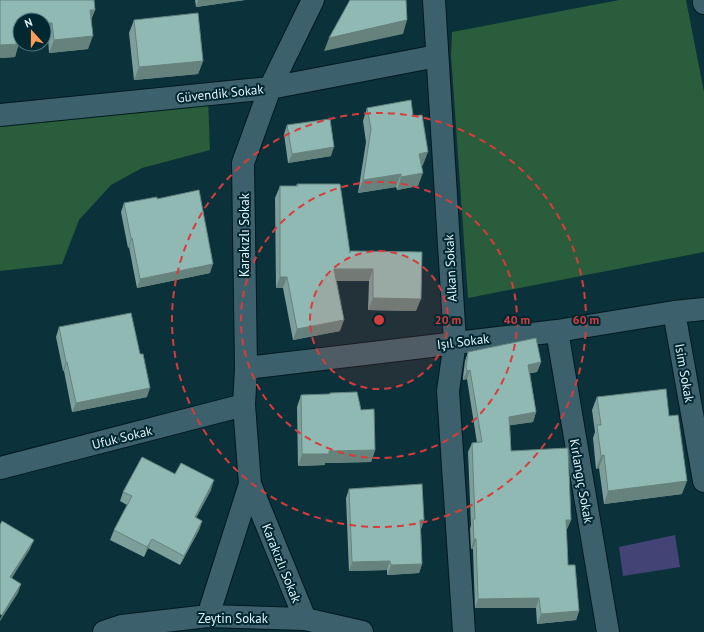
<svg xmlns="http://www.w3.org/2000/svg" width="704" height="632" font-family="'PT Sans',sans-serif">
<rect width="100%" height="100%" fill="#0b313a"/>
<!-- green -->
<path fill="#295d3b" d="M619,0h67l18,92v160l-236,46 -17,-243 1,-23z
M208,99l2,51 -68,18 -31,17 -32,35 -17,44 -62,7v-149z"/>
<!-- water -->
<path fill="#444375" d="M675,535l5,32 -57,9 -4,-29z"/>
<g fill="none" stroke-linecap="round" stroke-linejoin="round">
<!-- minor casing -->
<g stroke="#00181f" stroke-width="24">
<path id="minor" d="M434,0l21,342 -7,49 16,241
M704,0v3
M0,115l270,-27 167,-32
M674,312l30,169
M557,331l51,301
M246,368l311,-37 117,-19 30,-3
M0,468l244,-63
M250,484l55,135
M208,616l42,-132 -6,-79 2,-37 -3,-205 27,-75 43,-88
M104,632l18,-6 86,-10 97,3 57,13"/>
</g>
<!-- minor -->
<use href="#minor" stroke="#3d616c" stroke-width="22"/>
</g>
<!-- wall -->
<path fill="#7d9f9a" d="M0,0l95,10 -4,9 -3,30 -39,4 -1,-17h-4v-16h-24v16h-1l-4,21 -15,1z
M195,0h50l-49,7z
M134,20l69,41 -5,13 -64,6 -5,-47z
M367,108l46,8 10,49 -1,1 -4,20 -21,4 -1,-3 -38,6 8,-51 -3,-21z
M287,125l44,31 -43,7 -4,-29z
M297,184l53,68h72l-6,59 -48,-1 1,-29h-33l4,50 -47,9 -10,-52h-7l-1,-90 5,-12h16z
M157,199l53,74 -73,15 -8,-41 -1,1 -7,-36 3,-9z
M59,327l88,70 -75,15 -8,-41h-1l-7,-34z
M468,352l73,10 -4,10 -7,1 6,39 -3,10 -23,3 1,26 60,69 -4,9h-1l2,36 11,46 -3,9 -39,4 -1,-16h-61l-2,-59h-2l-1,-20 1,-4 -3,-73 4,-9h5l-10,-64 -4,1v-3l2,-16z
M330,393l31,17 14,40 -4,12 -46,1v2l-27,1 -1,-59 4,-12 28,-1z
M597,397l72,19 13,78 -78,10 -5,-36 -3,1 -3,-31 2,-6 -3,-22z
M175,474l36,16 -15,28 6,3 -3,9 -19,35 -32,-17 -4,9 -34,-17 4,-10 13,-25 -7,-4 3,-9z
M349,489l75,31 -3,9 1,35 -3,9 -32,2v-5l-38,1 -3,-73z"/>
<!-- shaded-wall -->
<path fill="#66827d" d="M198,0h47l-49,7z
M90,10h5l-5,13z
M407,20l-4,14 -79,17 5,-13z
M18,23h2v13h-7z
M44,23h8l-4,13h-4z
M93,36l-5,13 -39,4 5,-13z
M19,44l-4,13 -15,1v-13z
M203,61l-5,13 -64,6 5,-13z
M334,147l-3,9 -43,7 4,-9z
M428,152l-5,13 -8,2 4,-13z
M423,173l-5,13 -21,4 4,-13z
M401,174l-5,13 -38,6 5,-13z
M131,238h1l-3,9 -1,1z
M213,264l-3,9 -73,15 3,-9z
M334,269h39l-4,12h-39z
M280,277h7l-4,11h-7z
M373,298l48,1 -5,12 -48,-1z
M344,320l-4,11 -47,9 4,-11z
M66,362h1l-3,9h-1z
M541,362l-4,10 -12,2 3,-9z
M470,370l-3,9 -4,1 4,-9z
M150,388l-3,9 -75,15 4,-9z
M536,412l-3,10 -27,4 3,-9z
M375,450l-4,12 -46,1v2l-27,1 4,-12 27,-3z
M604,455l-5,13 -3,1 5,-13z
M214,480l-3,10 -20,36 4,-9z
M687,481l-5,13 -78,10 4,-13z
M420,520h4l-3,9z
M566,520h5l-4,9h-4z
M202,521l-3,9 -19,35 4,-9z
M152,539l-8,18 3,-10z
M474,539h2l-3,10h-2z
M34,540l-4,9 -23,37 3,-9z
M390,561l-3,9 -38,1 3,-9z
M422,564l-3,9 -32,2 4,-10z
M21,584l-3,9 -18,28v-2l2,-4z
M539,598l-3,10h-61l3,-9z
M579,611l-3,9 -39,4 4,-10z"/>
<!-- building -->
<path fill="#91b9b3" stroke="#66827d" d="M0,0h94l1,10h-5l3,26 -39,4 -2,-17h-8v-3h-24v3h-2l1,21 -19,1z
M350,0h56l1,20 -78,18z
M198,13l5,48 -64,6 -5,-47z
M411,100l2,16 9,-1 6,37 -9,2 4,19 -22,4v-3l-38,6 8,-51 -4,-21z
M330,119l4,28 -42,7 -5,-29z
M297,184h43l10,69v-2l72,1 -1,47 -48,-1v-29h-39l10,51 -47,9 -10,-52h-7v-91h18z
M199,190l14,74 -73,15 -8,-41h-1l-7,-35 33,-6v2z
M131,313l9,41h3l7,34 -74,15 -9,-41h-1l-7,-35z
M536,338l5,24 -13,3 8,47 -27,5 2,34 57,-3 3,72h-5l2,45h7l4,46 -38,3 -2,-16 -61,1 -2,-60h-2l-1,-20h2l-3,-76 10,-1 -12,-72 -3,1 -1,-4 2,-15z
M666,389l3,27 9,-1 9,66 -79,10 -4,-36 -3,1 -4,-31h4l-4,-28z
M357,392l4,18 13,-1 1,41 -46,1v3h-27l-1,-59 29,-1v-1z
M142,457l33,17 6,-11 33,17 -19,37 7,4 -18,35 -32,-17 -5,8 -33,-17 18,-34 -9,-4z
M422,484l2,36h-4l2,44 -31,1 -1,-4 -38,1 -3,-73z
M2,521l32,19 -24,37 11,7 -19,31 -2,-1v-89z"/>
<!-- distance rings -->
<circle cx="379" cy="320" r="69" fill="#d73c3d" fill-opacity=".12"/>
<g fill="none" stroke="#d73c3d" stroke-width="2" stroke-dasharray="7 5">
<circle cx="379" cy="320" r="69"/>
<circle cx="379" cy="320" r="138"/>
<circle cx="379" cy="320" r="207"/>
</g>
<g text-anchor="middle" stroke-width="4" stroke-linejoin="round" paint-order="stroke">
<!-- street labels -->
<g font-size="13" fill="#e0f3f9" stroke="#012730">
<text transform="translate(220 93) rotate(-6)" y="5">Güvendik Sokak</text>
<text transform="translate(244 235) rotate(-90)" y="5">Karakızlı Sokak</text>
<text transform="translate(450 268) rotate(-93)" y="5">Alkan Sokak</text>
<text transform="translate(463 341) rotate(-7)" y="5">Işıl Sokak</text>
<text transform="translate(685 373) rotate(80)" y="5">Isim Sokak</text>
<text transform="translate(122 437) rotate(-14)" y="5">Ufuk Sokak</text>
<text transform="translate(582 481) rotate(80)" y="5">Kırlangıç Sokak</text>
<text transform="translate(282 563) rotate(68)" y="5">Karakızlı Sokak</text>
<text x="233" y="623">Zeytin Sokak</text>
</g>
</g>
<circle cx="379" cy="320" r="6" fill="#d73c3d" stroke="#012730" stroke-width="2"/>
<g font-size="12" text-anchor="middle" font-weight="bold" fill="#d73c3d" stroke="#012730" stroke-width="4" stroke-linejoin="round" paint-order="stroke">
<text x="448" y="324">20 m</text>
<text x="517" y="324">40 m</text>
<text x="586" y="324">60 m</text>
</g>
<!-- north arrow -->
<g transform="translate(32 32) rotate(339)"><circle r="19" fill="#012730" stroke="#5a7980"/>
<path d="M0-3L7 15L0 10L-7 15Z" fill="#fd9c56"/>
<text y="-6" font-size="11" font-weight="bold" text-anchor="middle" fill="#e0f3f9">N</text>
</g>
</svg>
